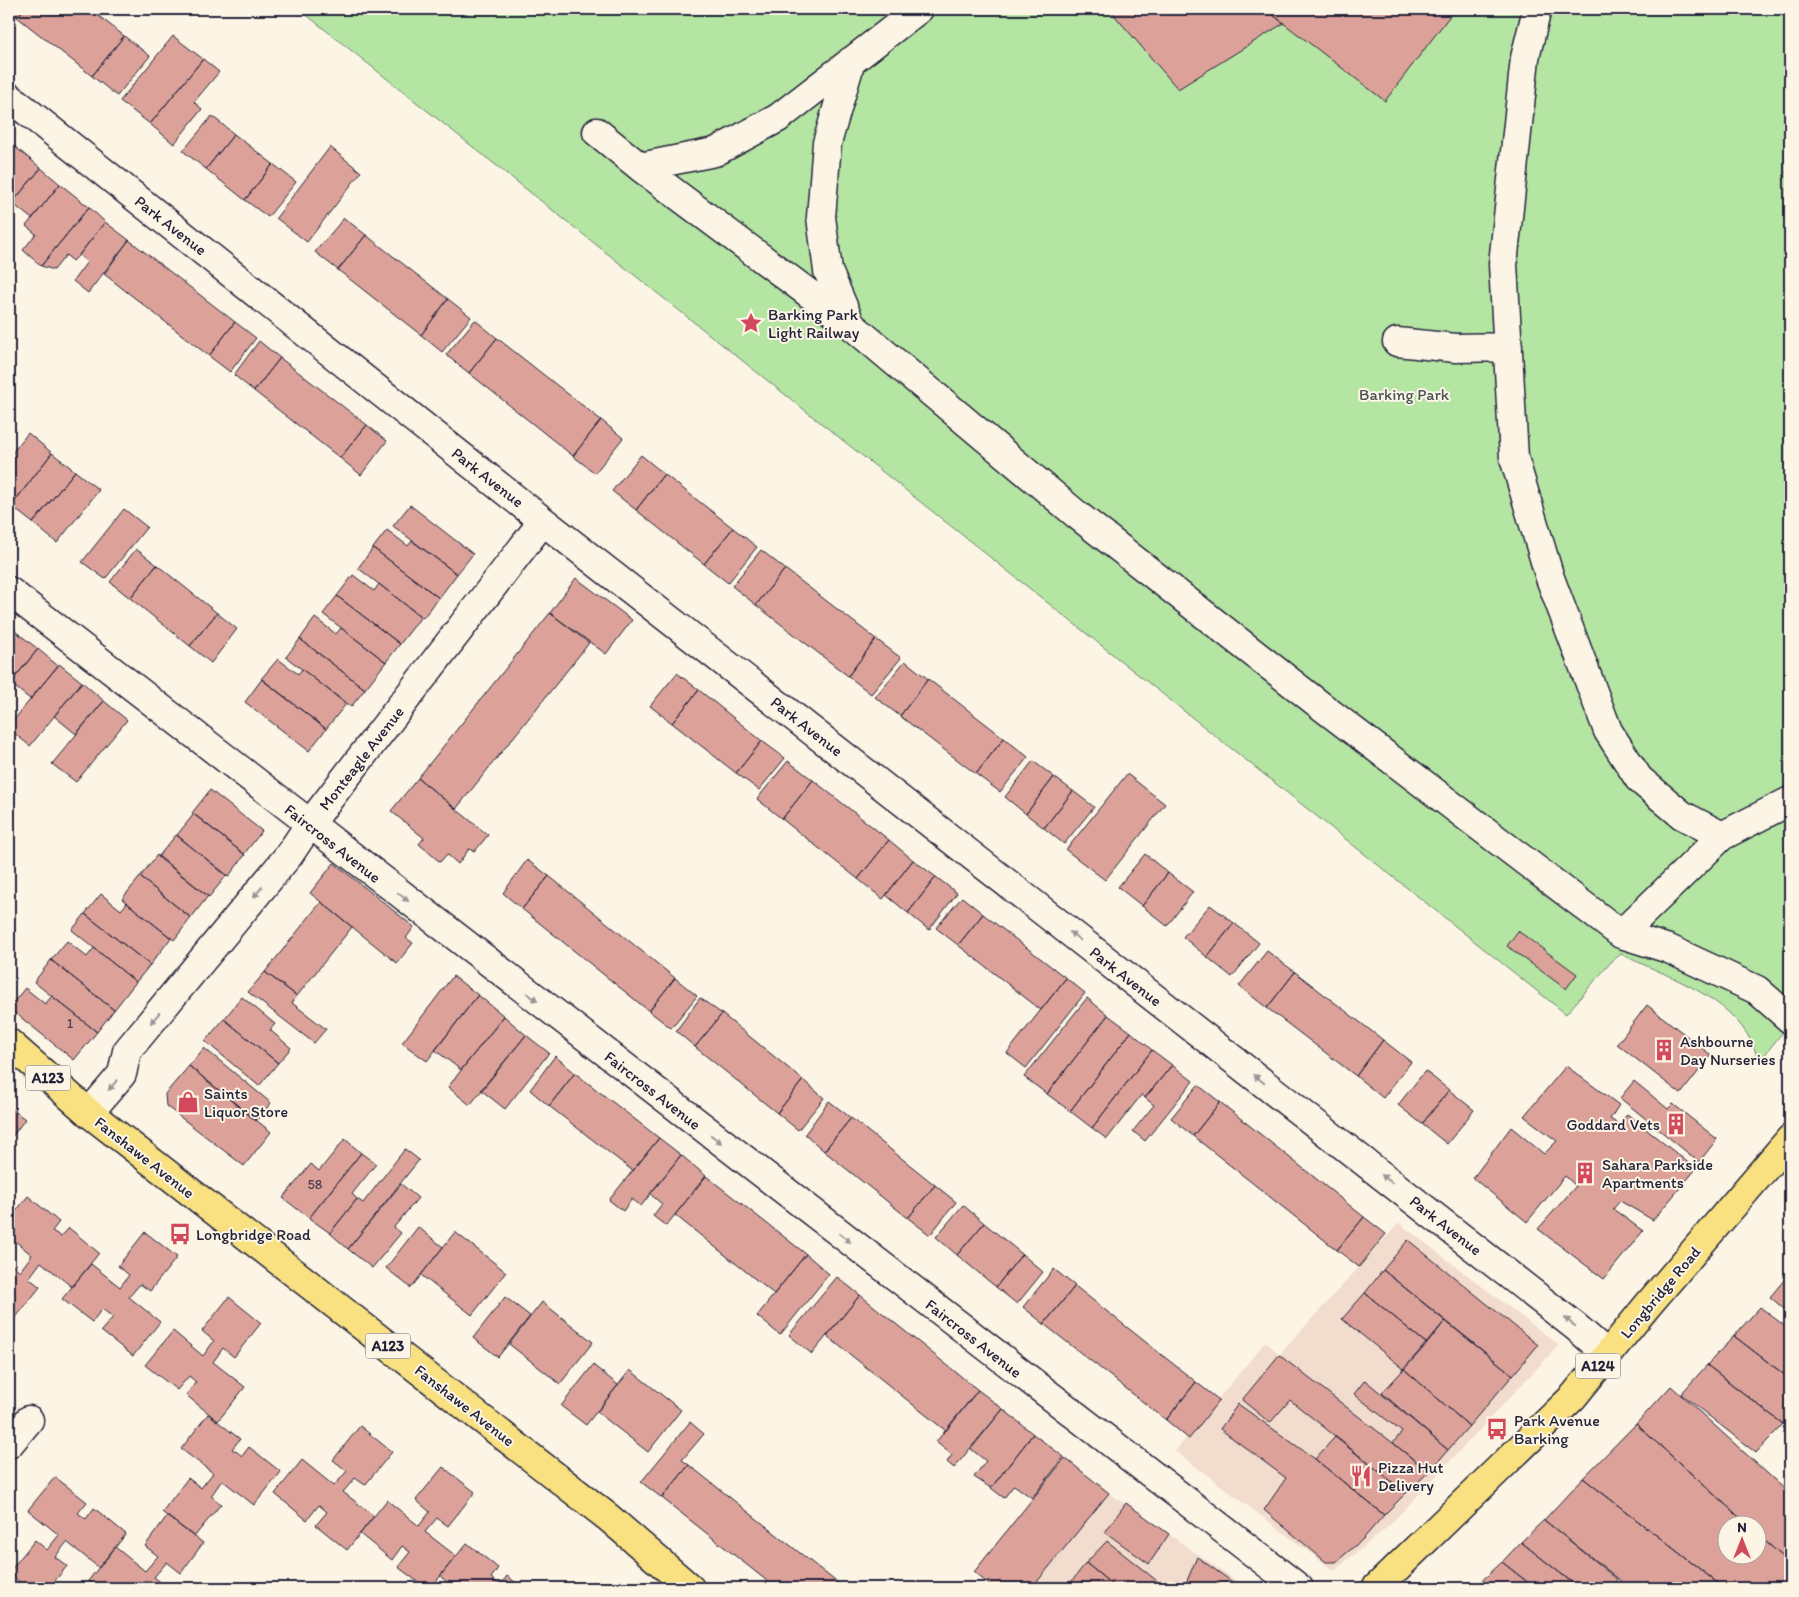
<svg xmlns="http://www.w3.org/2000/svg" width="1799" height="1597" font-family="Itim,sans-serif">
<rect width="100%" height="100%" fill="#fcf5e5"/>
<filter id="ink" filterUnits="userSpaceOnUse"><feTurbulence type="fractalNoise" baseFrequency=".02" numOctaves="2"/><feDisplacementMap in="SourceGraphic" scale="10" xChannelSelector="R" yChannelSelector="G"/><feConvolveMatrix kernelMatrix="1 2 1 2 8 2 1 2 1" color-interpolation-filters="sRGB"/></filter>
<g filter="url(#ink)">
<!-- built -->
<path fill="#f2dcce" d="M1399,1223l160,122 -169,180 -56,46 -159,-120 91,-110 13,14z
M1065,1458l44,35 138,95h-253l-20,-16z"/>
<!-- green -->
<path fill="#b5e5a3" stroke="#6c846f" d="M299,9h1491v1014l-31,39c-3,-9 -7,-20 -12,-28 -27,-42 -84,-59 -126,-80l-9,7 -46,53z"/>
<!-- building -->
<path fill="#dca29a" stroke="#22223b" d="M9,9h15l-7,8z
M24,9h66l34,27 -32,40 -75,-59z
M1109,9h156l19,14 -106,66z
M1265,9h190l-70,92z
M124,36l26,20 -33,40 -25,-20z
M173,36l30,23 -53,65 -30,-23z
M203,59l16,13 -25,30 8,7 -28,35 -24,-20z
M212,116l22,18 -28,35 -23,-18z
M234,134l39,30 -28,36 -39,-31z
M9,142l32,26 -29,35 -3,-3z
M330,147l31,25 -54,70 -31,-24z
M273,164l23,18 -28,35 -23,-17z
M41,168l19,16 -28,35 -20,-16z
M60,184l29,23 -48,59 -18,-16 13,-16 -10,-8z
M89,207l16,15 -26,33 -6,6 -7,-6 -12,15 -13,-4z
M344,218l22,17 -28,35 -23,-18z
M105,222l24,18 -41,53 -15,-12 14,-19 -8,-7z
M366,235l82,64 -27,36 -83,-65z
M129,240l106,82 -26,34 -105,-82z
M448,299l23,18 -29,35 -21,-17z
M475,320l22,18 -28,35 -23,-18z
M235,322l21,16 -26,34 -21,-16z
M497,338l104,82 -28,36 -104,-83z
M259,341l21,17 -26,33 -20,-16z
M280,358l87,67 -27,33 -86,-67z
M601,420l22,18 -28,35 -22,-17z
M367,425l20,16 -26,34 -21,-17z
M28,433l24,20 -41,53 -2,-2v-47z
M52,453l23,18 -42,52 -22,-17z
M641,455l23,19 -28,36 -24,-19z
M75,471l24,19 -42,53 -24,-20z
M664,474l69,54 -29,36 -68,-54z
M410,505l63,49 -16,20 -64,-48z
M124,509l23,18 -42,52 -23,-17z
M733,528l24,19 -29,36 -24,-19z
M387,530l21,16 4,-5 45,33 -18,24 -66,-50z
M373,548l66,50 -16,20 -65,-50z
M136,549l21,16 -27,33 -20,-16z
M761,550l24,19 -29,36 -24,-19z
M157,565l60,48 -27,33 -60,-48z
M785,569l91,70 -28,37 -92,-71z
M353,575l21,16 5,-7 42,33 -21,27 -63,-48z
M576,578l56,42 -26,34 -56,-41z
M337,596l63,48 -14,18 -63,-48z
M217,613l20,16 -26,34 -21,-17z
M550,613l39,30 -133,166 -38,-31z
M315,618l21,16 5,-6 45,34 -21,27 -65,-50z
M9,625l7,6 -7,8z
M15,631l23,18 -29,36v-46z
M300,639l65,50 -14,18 -65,-50z
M876,639l25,19 -30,36 -23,-18z
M38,649l20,17 -28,33 -20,-16z
M278,659l20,15 4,-5 44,35 -20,25 -65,-50z
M905,661l23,18 -28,37 -25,-19z
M59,664l23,18 -52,64 -21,-17v-3z
M677,673l22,17 -27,33 -22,-17z
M262,679l64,50 -17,22 -64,-49z
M928,679l76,59 -28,36 -76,-58z
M82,682l22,19 -28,33 -22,-18z
M699,690l63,51 -26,32 -64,-50z
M104,701l23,19 -51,62 -24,-18z
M1004,738l24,19 -28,35 -24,-18z
M762,741l23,17 -26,32 -23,-17z
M788,761l25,19 -31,39 -25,-20z
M1033,761l21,16 -28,37 -21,-17z
M1127,774l38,30 -60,76 -39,-30z
M1054,777l19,14 -29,37 -18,-14z
M418,778l70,57 -13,16 -6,-2 -11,15 -11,-10 -7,8 -21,-18 5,-6 -33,-27z
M813,780l76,60 -31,39 -76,-60z
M210,790l52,41 -18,23 -52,-41z
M1073,791l21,16 -30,37 -20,-16z
M194,814l51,41 -17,22 -51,-42z
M176,835l51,40 -18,22 -51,-40z
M889,840l24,20 -30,39 -25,-20z
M1145,854l23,19 -26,33 -24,-19z
M157,855l51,41 -17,22 -51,-41z
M527,860l22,16 -27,33 -19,-16z
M913,860l23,17 -28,36 -22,-18z
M334,863l80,64 -8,11 7,5 -16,20 -87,-70z
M1168,873l25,19 -26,34 -25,-20z
M549,876l126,102 -26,33 -127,-102z
M140,877l51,41 -17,22 -52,-41z
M936,877l21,16 -28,37 -21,-17z
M101,894l20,16 6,-7 44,35 -21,27 -65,-51z
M962,897l21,17 -25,31 -22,-17z
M321,902l31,25 -55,69 -32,-24z
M1210,905l24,18 -27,34 -24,-20z
M85,914l65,51 -14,17 -64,-52z
M983,914l83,64 -25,32 -83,-65z
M1234,923l25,20 -27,34 -25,-20z
M1518,931l59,43 -11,15 -59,-43z
M67,941l20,16 7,-9 42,34 -22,28 -63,-50z
M1267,951l28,21 -28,36 -28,-22z
M51,960l63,50 -17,22 -63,-50z
M265,972l32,24 -5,7 34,26 -12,14 -66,-51z
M1295,972l88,68 -27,36 -89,-68z
M453,976l25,19 -51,66 -25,-18z
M675,978l22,18 -26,32 -22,-17z
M1066,978l19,15 -59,75 -19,-15z
M25,988l20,16 7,-8 45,36 -23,28 -65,-52z
M478,995l26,21 -43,54 -26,-20z
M242,997l33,27 -5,6 21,18 -13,15 -54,-44z
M700,998l22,16 -27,33 -19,-16z
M1087,998l21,17 -61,79 -23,-17z
M1647,1005l64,50 -30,39 -64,-50z
M722,1014l81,66 -26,33 -82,-66z
M1108,1015l23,17 -61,79 -23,-17z
M504,1016l22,19 -56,70 -22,-18z
M224,1019l54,44 -19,23 -54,-45z
M1131,1032l21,18 -60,78 -22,-17z
M526,1035l23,18 -44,56 -24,-19z
M1383,1040l28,22 -28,36 -27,-22z
M204,1048l67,55 -15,18 -67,-55z
M1152,1050l20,15 -27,33 -3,-4 -35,45 -15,-11z
M555,1056l20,17 -26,33 -19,-16z
M1172,1065l21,16 -48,60 -12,-10 21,-26 -9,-7z
M189,1066l82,66 -27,34 -78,-60 -1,-12z
M1566,1066l53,39 -9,14 10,6 7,-11 69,55 -43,51 -33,-19 -7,8 30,22 -39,48 -66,-50 38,-43 -11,-10 -38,46 -54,-44 38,-51 33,27 13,-13 -33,-25z
M1425,1071l24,19 -27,34 -24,-19z
M575,1073l84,65 -26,33 -84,-65z
M803,1080l21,18 -26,32 -21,-17z
M1634,1081l34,28 5,-5 44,35 -18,23 -79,-64z
M1198,1085l22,17 -27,34 -22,-18z
M1449,1090l25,20 -27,34 -25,-20z
M829,1101l22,17 -27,33 -19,-17z
M1220,1102l144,115 -27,33 -144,-114z
M9,1107l16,12 -16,22z
M851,1118l84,67 -27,33 -84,-67z
M659,1138l22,17 -40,51 -9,-7 -9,12 -14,-11z
M345,1139l16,14 -52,65 -26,-20 28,-34 8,7z
M405,1149l14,11 -71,89 -18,-16 27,-34 6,4z
M361,1153l15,11 -24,30 5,5 -27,34 -21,-15z
M681,1155l25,21 -40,50 -13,-10 9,-12 -12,-10z
M706,1176l100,78 -32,40 -99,-79z
M401,1184l17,14 -24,29 7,6 -29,35 -24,-19z
M935,1185l21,17 -26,33 -22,-17z
M28,1196l31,26 -7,9 5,3 4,3 8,-9 30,25 -27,34 -31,-25 -12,16 11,9 -27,34 -4,-4v-55l11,9 12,-16 -23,-19v-16z
M963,1205l21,18 -27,32 -21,-18z
M1364,1217l22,17 -27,33 -22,-17z
M984,1223l38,31 -26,33 -39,-32z
M418,1227l25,20 -32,41 -25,-20z
M145,1232l32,25 -27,34 -10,-7 -11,13 31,25 -27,34 -32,-25 12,-14 -11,-8 -10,13 -30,-23 29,-35 29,23 9,-12 -11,-9z
M455,1232l51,40 -34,43 -51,-40z
M1408,1240l130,105 -25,30 -130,-105z
M806,1254l23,20 -49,61 -23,-19z
M1022,1254l21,18 -26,32 -21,-17z
M1054,1269l21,17 -31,38 -21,-17z
M1383,1270l62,51 -18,23 -62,-51z
M1790,1273v41l-20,-17z
M837,1277l23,18 -48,59 -23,-19z
M1075,1286l121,96 -30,38 -122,-96z
M1365,1293l62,51 -23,25 -62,-50z
M860,1295l118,95 -32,41 -119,-95z
M229,1297l32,26 -27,34 -11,-9 -10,14 32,25 -27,34 -32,-26 10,-13 -7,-6 -12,14 -32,-25 28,-34 30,25 11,-15 -12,-10z
M505,1297l25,19 -32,41 -25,-19z
M542,1302l51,40 -33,42 -51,-40z
M1760,1307l30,23v49l-56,-43z
M1445,1321l68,54 -44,51 -65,-57z
M1734,1336l56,43v37l-7,8 -76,-59z
M1279,1355l114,88 36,29 -23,21 -116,-93 -20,23 -28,-23z
M593,1365l25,20 -32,40 -25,-19z
M1707,1365l76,59 -27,29 -75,-59z
M1404,1369l65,57 -21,24 -66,-57z
M630,1370l51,40 -33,42 -51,-40z
M1365,1380l83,70 -19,22 -36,-29 9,-11 -48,-38z
M1196,1382l23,18 -30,39 -23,-19z
M1671,1386l119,108v69l-34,-30v-9h-9l-111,-100z
M978,1390l25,19 -49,59 -7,-6 5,-7 -16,-13z
M1238,1404l77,55 69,56 -21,24 -27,23h-10l-62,-52 22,-32 -66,-49z
M1003,1409l30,25 -42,54 -17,-11 12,-16 -15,-12z
M208,1414l32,25 -8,10 5,3 5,4 7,-9 32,25 -27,33 -32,-25 -11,16 10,8 -27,33 -32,-25 26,-34 13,10 12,-15 -32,-24z
M690,1422l14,12 -22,26 7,5 -27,33 -21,-16z
M1636,1424l111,100h-21v30h30v-21l34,30v6l-10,19h-56l-141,-110z
M360,1426l32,26 -27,33 -10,-7 -12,14 31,24 -27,34 -31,-25 11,-13 -8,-7 -12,15 -32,-26 27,-34 32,26 13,-15 -14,-11z
M1033,1434l31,23 -32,41 -18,-13 -10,13 -13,-10z
M1335,1437l71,56 -22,22 -69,-56z
M1065,1458l44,35 -77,95h-39l-19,-16z
M689,1465l155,123h-68l-114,-90z
M443,1467l32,25 -27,34 -11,-8 -12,14 31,24 -25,32h-5l-28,-21 12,-15 -8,-6 -10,14 -32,-26 27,-34 32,26 11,-14 -14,-12z
M55,1477l32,25 -9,11 8,6 8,-11 32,26 -27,34 -32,-26 -12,15 12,9 -18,22h-23l-17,-16 26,-32 12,10 12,-15 -31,-25z
M1583,1478l141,110h-94l-86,-68z
M1126,1503l43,31 -20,30 -44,-32z
M167,1516l36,27 -22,30 -14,-11 -13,15 14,11h-72l-8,-7 27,-34 30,24 13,-15 -13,-10z
M1544,1520l74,60 -7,8h-32l-58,-46z
M1107,1541l59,47h-50l-30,-25z
M1521,1542l58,46h-44l-33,-26z
M467,1543l31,25 -7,10 9,7 7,-9 16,12h-69l-14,-12z
M1197,1557l44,31h-57z
M1502,1562l33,26h-61z
M1086,1563l30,25h-45l-3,-2z"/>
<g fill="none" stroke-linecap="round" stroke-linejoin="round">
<!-- minor casing -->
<g stroke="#22223b" stroke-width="31">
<path id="minor" d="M1537,9l-12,49 -22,206 11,194 36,120 58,153 31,48 43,36 40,21
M851,61l-24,82 -6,74 7,54 23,54
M9,97l534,424 1033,806 31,27
M597,132l43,35 75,-15 63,-34 141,-109
M640,167l211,158 225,189 249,195 296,225 48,15 88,41 33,29
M1397,342l59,6 52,-1
M9,591l1290,997
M1621,934l101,-98 68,-35
M89,1113l33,-39 5,-23 162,-196 20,-30 234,-304
M9,1444l20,-24"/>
</g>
<!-- major casing -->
<g stroke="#22223b" stroke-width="31">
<path id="major" d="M9,1043l80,70 520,405 81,70
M1376,1588l197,-191 74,-91 143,-167"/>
</g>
<!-- minor -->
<use href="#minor" stroke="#fcf5e5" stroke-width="28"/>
<!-- major -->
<use href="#major" stroke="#f9e181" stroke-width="28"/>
</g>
<!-- one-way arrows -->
<defs><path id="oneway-solid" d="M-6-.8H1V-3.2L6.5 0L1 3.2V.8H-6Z" transform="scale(1.25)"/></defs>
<g fill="#9a9698">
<use href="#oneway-solid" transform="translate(258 892) rotate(130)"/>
<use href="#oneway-solid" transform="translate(403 897) rotate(38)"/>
<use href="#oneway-solid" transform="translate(1075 936) rotate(-142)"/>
<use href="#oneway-solid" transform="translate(532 997) rotate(38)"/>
<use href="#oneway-solid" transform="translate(155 1018) rotate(130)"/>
<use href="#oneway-solid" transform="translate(1259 1079) rotate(-142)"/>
<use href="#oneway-solid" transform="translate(113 1085) rotate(131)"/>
<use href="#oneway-solid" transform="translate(716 1139) rotate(38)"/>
<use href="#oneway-solid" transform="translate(1387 1179) rotate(-142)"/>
<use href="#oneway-solid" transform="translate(845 1238) rotate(38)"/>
<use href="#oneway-solid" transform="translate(1570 1322) rotate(-142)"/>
</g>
</g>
<!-- icons -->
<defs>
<g id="sight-bare" transform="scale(1.725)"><path d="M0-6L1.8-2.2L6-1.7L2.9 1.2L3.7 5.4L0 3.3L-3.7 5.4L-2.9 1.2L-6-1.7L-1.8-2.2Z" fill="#d1495b" stroke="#fcf5e5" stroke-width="2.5" paint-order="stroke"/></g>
<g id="building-bare" transform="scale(1.725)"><path d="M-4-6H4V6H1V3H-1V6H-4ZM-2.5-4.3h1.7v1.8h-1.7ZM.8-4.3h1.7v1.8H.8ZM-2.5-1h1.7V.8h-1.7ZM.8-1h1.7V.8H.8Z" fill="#d1495b" stroke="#fcf5e5" stroke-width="2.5" paint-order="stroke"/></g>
<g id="shop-bare" transform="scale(1.725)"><path d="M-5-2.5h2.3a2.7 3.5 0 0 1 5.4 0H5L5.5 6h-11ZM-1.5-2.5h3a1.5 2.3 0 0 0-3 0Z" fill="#d1495b" stroke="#fcf5e5" stroke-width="2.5" paint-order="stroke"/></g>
<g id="bus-bare" transform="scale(1.725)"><path d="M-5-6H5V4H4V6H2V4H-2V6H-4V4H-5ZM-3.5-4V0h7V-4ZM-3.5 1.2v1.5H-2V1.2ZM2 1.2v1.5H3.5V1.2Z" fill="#d1495b" stroke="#fcf5e5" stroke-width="2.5" paint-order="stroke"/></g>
<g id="restaurant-bare" transform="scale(1.725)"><path d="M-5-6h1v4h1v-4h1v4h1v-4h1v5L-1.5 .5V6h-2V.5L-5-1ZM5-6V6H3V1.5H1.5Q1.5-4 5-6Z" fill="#d1495b" stroke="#fcf5e5" stroke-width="2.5" paint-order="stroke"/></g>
</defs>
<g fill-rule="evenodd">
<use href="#sight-bare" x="751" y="323"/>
<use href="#building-bare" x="1664" y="1050"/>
<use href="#shop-bare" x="188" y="1102"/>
<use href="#building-bare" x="1676" y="1124"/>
<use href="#building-bare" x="1585" y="1173"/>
<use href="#bus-bare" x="180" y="1234"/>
<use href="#bus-bare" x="1497" y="1429"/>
<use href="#restaurant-bare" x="1361" y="1476"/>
</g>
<g text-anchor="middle" stroke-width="4" stroke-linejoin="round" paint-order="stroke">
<!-- number labels -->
<g font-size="14" fill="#504253">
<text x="70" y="1028">1</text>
<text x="315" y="1189">58</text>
</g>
<!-- shield labels -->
<g fill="#fcf5e5" stroke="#63616e" stroke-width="1">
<rect x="25.5" y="1065.5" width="45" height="25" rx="4"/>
<rect x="365.5" y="1333.5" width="45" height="25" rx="4"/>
<rect x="1575.5" y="1353.5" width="45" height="25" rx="4"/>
</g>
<g font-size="15" font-weight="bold" fill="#22223b">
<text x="48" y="1083">A123</text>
<text x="388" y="1351">A123</text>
<text x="1598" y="1371">A124</text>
</g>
<!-- street labels -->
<g font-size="16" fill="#22223b" stroke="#fcf5e5">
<text transform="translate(171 225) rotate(38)" y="6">Park Avenue</text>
<text transform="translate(488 477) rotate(38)" y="6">Park Avenue</text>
<text transform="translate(807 726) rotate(38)" y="6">Park Avenue</text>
<text transform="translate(361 758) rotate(-52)" y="6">Monteagle Avenue</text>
<text transform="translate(333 843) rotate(38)" y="6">Faircross Avenue</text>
<text transform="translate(1126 976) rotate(38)" y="6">Park Avenue</text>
<text transform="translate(653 1090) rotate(38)" y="6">Faircross Avenue</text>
<text transform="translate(145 1157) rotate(38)" y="6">Fanshawe Avenue</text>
<text transform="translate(1446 1225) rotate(38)" y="6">Park Avenue</text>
<text transform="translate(1660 1292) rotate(-50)" y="6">Longbridge Road</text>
<text transform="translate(974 1338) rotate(38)" y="6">Faircross Avenue</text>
<text transform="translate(465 1405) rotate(38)" y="6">Fanshawe Avenue</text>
</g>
<!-- poi labels -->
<g font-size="16" fill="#22223b" stroke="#fcf5e5" text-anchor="start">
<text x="768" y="320">Barking Park<tspan x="768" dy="18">Light Railway</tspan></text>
<text x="1680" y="1047">Ashbourne<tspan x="1680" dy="18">Day Nurseries</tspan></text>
<text x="204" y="1099">Saints<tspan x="204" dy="18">Liquor Store</tspan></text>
<text x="1660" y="1130" text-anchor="end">Goddard Vets</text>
<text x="1602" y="1170">Sahara Parkside<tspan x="1602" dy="18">Apartments</tspan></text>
<text x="196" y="1240">Longbridge Road</text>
<text x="1514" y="1426">Park Avenue<tspan x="1514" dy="18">Barking</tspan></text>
<text x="1378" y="1473">Pizza Hut<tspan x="1378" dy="18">Delivery</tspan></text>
</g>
<!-- park labels -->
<g font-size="16" fill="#475355" stroke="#fcf5e5">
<text x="1404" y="400">Barking Park</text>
</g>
</g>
<!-- margin -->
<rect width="1799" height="1597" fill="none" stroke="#fcf5e5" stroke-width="30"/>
<rect x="15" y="15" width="1769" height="1567" fill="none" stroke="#22223b" stroke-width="2" filter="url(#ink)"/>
<!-- north arrow -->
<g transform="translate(1742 1540)"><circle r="24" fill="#fcf5e5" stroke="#a5a1a1"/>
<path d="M0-4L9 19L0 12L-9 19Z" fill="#d1495b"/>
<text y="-8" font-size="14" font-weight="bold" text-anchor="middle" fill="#22223b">N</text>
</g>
</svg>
